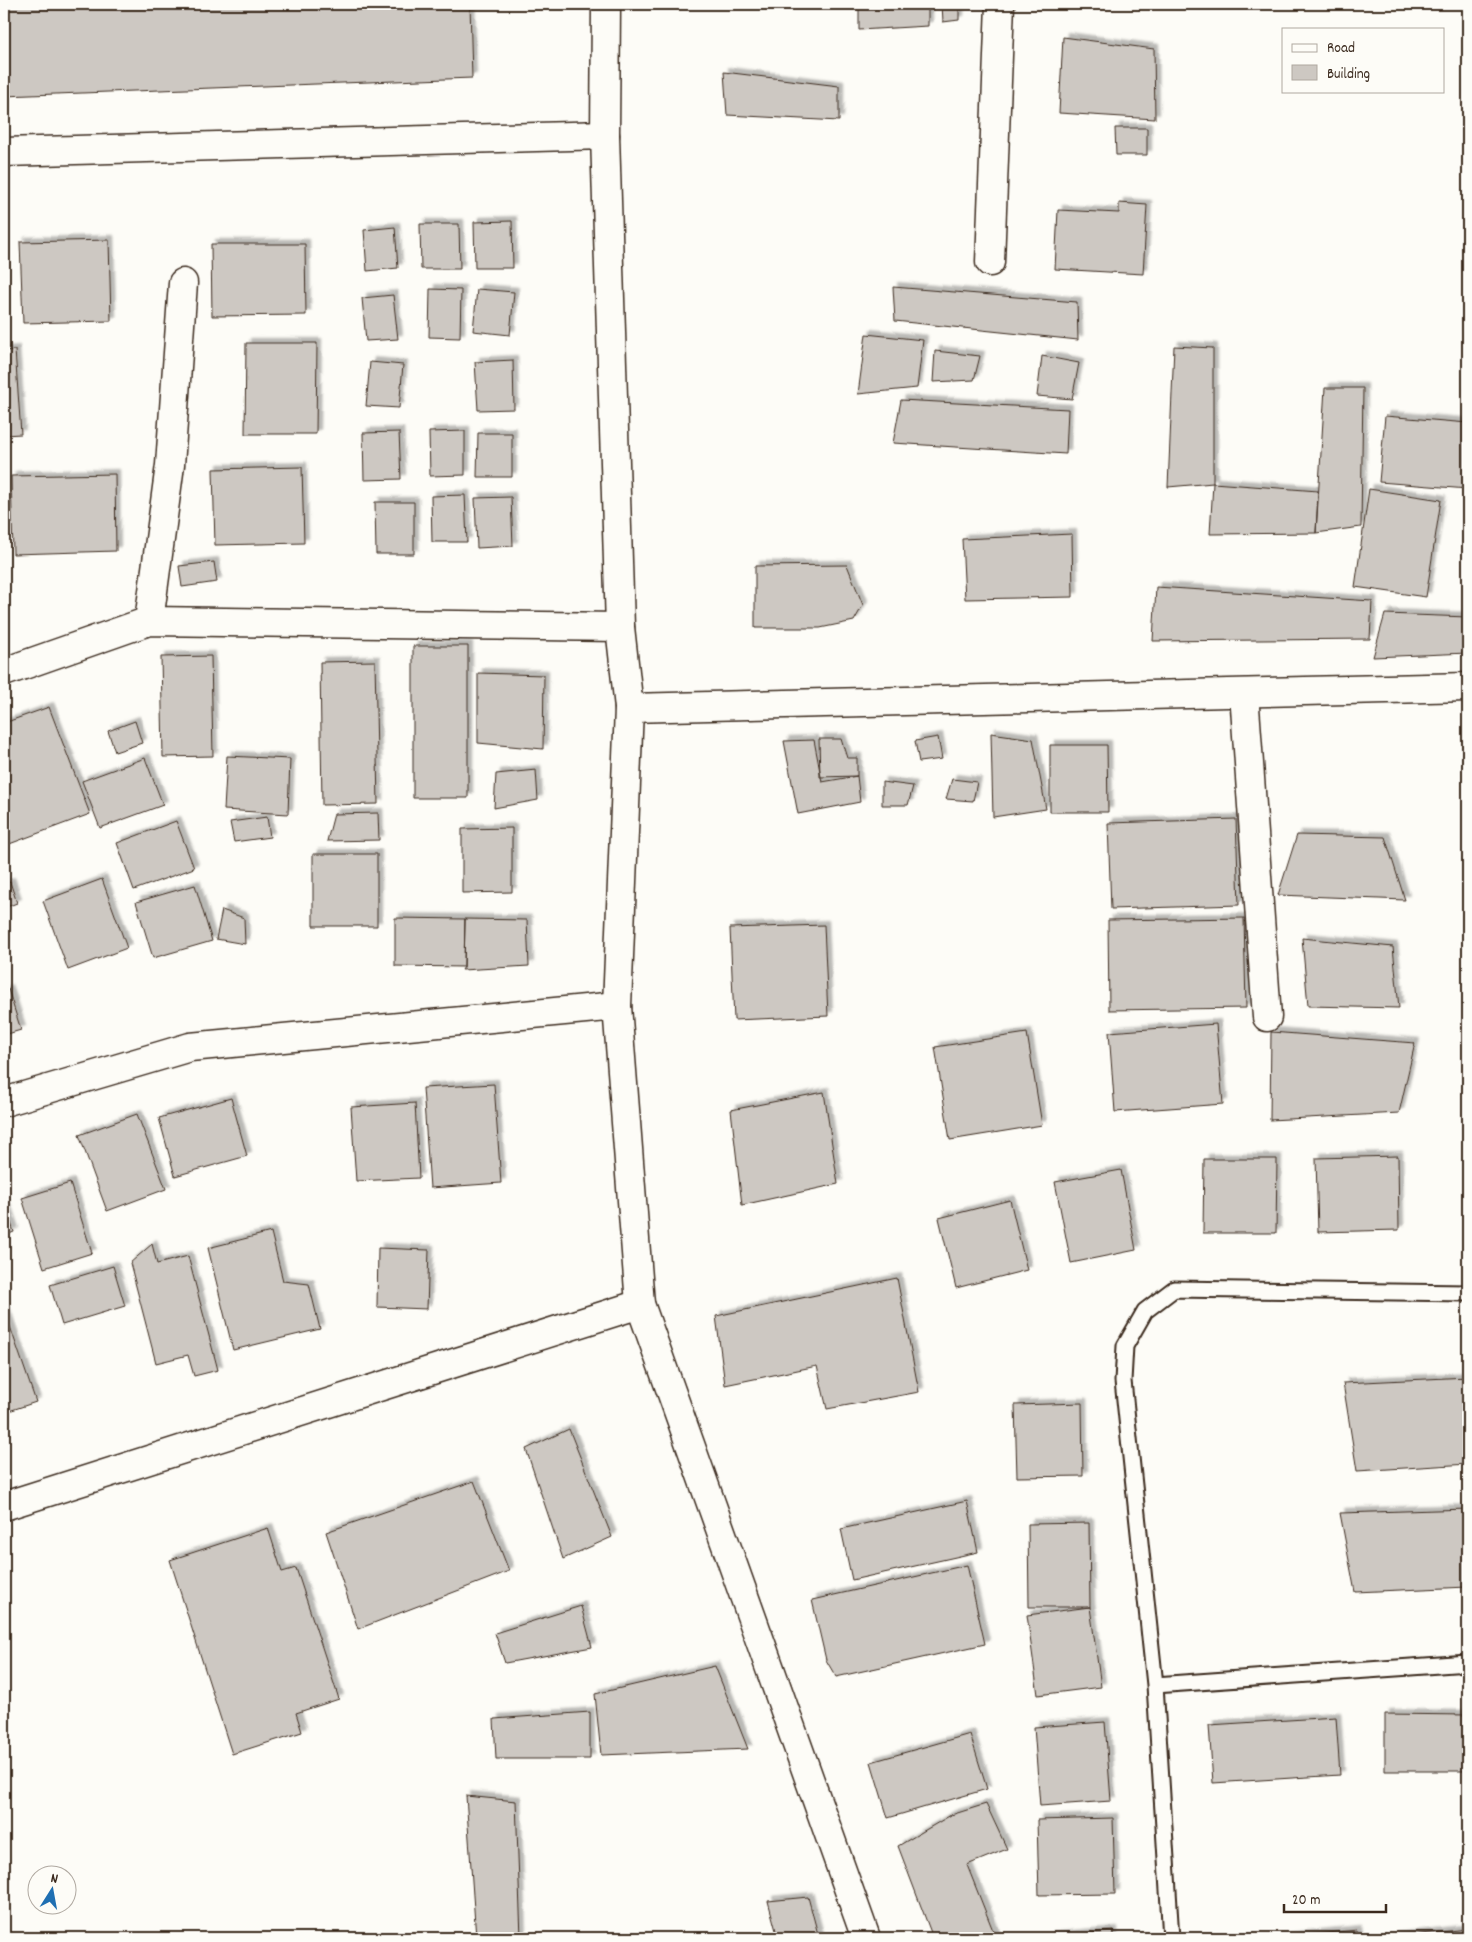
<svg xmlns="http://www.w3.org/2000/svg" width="1472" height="1942" font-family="Dekko,sans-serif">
<defs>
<filter id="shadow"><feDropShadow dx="4.5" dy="-4.5" stdDeviation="1" flood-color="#0004"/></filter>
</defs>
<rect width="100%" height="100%" fill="#fdfcf7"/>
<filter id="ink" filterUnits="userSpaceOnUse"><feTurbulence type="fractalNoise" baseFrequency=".02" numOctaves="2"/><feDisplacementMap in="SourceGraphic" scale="10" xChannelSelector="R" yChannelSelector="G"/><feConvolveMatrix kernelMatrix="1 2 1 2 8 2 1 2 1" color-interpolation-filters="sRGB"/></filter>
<g filter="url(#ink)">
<!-- building -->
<path fill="#cdc8c2" stroke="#3b2a1e" filter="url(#shadow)" d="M4,4h466l2,74 -468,18z
M720,4h122v4l-122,-1z
M859,4h69v22l-69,4z
M942,4h17v16l-16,2z
M1063,37l91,12 1,70 -96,-6z
M724,72l115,14v35l-112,-6z
M1115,128h32v27h-31z
M1119,203l28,2 -4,69 -88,-5 3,-59 61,3z
M512,221l1,47h-38l-1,-46z
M420,224h39l1,45h-39z
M395,227l3,41 -31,3 -3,-41z
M109,240l2,81 -88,2 -3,-81z
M211,244h94l1,71 -94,1z
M893,287l184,15 1,38 -183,-19z
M430,289l31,1 -1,48 -31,-1z
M477,289l37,3 -4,43 -37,-4z
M393,295l5,44 -32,2 -4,-43z
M866,334l57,6 -6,48 -59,6z
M246,343h71l-1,91h-71z
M1174,346l39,2v135l-45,4z
M15,350l6,84 -17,1v-84z
M935,351l45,5 -6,24 -41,2z
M1042,356l37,7 -7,36 -35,-3z
M513,360l1,49 -36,1 -3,-48z
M370,362l33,3 -4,43 -33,-2z
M1325,388h38l-2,139 -45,6z
M901,400l167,9 -2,45 -173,-11z
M1385,416l83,7v66l-89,-7z
M465,431v44l-35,1 -1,-44z
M399,432l2,47 -37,1 -1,-47z
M478,433h34v44h-35z
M302,467l2,76 -89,2 -2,-76z
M115,474l1,77 -103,3 -2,-78z
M1213,483l105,8 -2,42 -106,1z
M1369,489l72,11 -15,97 -71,-10z
M465,495l2,47h-35l-1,-46z
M511,497l2,49 -36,2 -2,-50z
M375,502h39v52h-38z
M1072,534l1,63 -108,2 -3,-60z
M214,562l3,20 -35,5 -3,-21z
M847,565l16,40 -9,16 -34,7h-65v-62z
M1156,587l216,14 -2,38 -217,2z
M1385,614l83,3v36l-95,4z
M413,646h55v152h-55z
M211,656l2,100 -50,1 -2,-100z
M375,661l3,143 -56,1 -2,-143z
M478,673l66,2 -1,74 -65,-6z
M49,707l41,107 -86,32v-123z
M135,721l7,22 -27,9 -7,-21z
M991,733l42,6 13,70 -53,8z
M938,737l4,22 -23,3 -4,-21z
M819,739h22l6,19h10v18l-37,1z
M814,740l8,42 35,-6 3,26 -62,12 -14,-73z
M1050,745h57l1,67h-58z
M227,756l63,3 -2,55 -64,-4z
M145,758l18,47 -63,23 -18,-47z
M536,770l2,30 -44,8 2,-34z
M952,779l25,3 -4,19 -27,-2z
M882,782l31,4 -5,19h-26z
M378,813l1,27 -52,1 7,-27z
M267,817l3,20 -36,5 -4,-20z
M1236,819l3,86 -128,4 -3,-86z
M176,821l18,47 -60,22 -17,-47z
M512,828v64l-50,1v-64z
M1297,835l88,2 20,63 -127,-5z
M313,854h64v72h-64z
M102,879l25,69 -59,22 -25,-69z
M10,882l7,21 -13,5v-24z
M195,885l17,56 -59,17 -17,-56z
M222,910l22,8 1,26 -29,-5z
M395,918l70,1 -1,48 -69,-1z
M1244,918l2,90 -137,2 -1,-90z
M465,919l62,1 2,46 -67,4 2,-3z
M824,925l4,91 -94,4 -4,-92z
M1302,938l91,9 6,61 -91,-2z
M8,989l13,41 -17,5v-44z
M1216,1024l7,80 -108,8 -6,-80z
M1271,1032l144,11 -16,70 -129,7z
M1027,1033l15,92 -92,15 -15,-93z
M494,1084l7,99 -71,5 -7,-100z
M824,1092l14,92 -96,21 -11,-95z
M231,1098l16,58 -72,20 -16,-58z
M415,1103l4,75 -63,3 -5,-74z
M137,1114l29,75 -59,22 -28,-76z
M1398,1156l1,74 -81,2 -2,-74z
M1204,1159h73l-1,74h-73z
M1468,1159v79h-3z
M1121,1170l15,80 -65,13 -16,-81z
M70,1183l22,70 -48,15 -22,-70z
M1010,1200l17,70 -71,18 -17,-70z
M4,1203l10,29 -10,4z
M271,1232l12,49 26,3 11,45 -87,21 -25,-102z
M152,1244l5,20 31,-8 30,114 -24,6 -6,-21 -32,8 -26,-100z
M378,1248l51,2 -2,59 -50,-2z
M113,1266l12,40 -63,19 -12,-40z
M897,1278l22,114 -92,17 -10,-43 -92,19 -9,-69z
M4,1309l32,93 -27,9 -5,-14z
M1468,1377v87l-111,7 -14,-88z
M1082,1403l1,73 -66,1 -2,-72z
M569,1429l43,108 -49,22 -37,-110z
M474,1481l35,90 -151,58 -32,-97z
M967,1501l11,51 -126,28 -11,-51z
M1468,1509v78l-113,5 -15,-79z
M1089,1523l1,84h-61l-1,-83z
M268,1528l14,44 14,-4 43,131 -43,14 6,19 -70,22 -62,-194z
M967,1565l18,79 -149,33 -10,-17 -14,-60z
M581,1606l11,41 -87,16 -10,-30z
M1090,1607l11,80 -63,8 -11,-80z
M715,1666l33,83 -147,6 -6,-61z
M590,1712v47h-94l-2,-40z
M1385,1714l83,1v56h-83z
M1336,1717l4,58 -127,8 -4,-58z
M1105,1722l6,79 -71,5 -6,-79z
M970,1734l17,55 -99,29 -17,-56z
M466,1796l50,5 5,137h-45z
M986,1804l21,45 -40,16 29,73h-63l-35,-92 53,-31z
M1113,1818l2,76 -76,1 -2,-75z
M808,1897l11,41h-41l-10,-37z
M1468,1929v9h-75v-1z
M1357,1930l1,8h-82z
M1113,1931v7h-66v-1z"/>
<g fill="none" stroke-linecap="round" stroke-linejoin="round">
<!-- service casing -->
<g stroke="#3b2a1e" stroke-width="19">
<path id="service" d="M1155,1685l313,-22
M1171,1938l-16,-253 -32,-304 2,-35 20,-35 29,-22 294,4"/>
</g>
<!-- minor casing -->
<g stroke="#3b2a1e" stroke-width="31">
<path id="minor" d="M4,152l601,-17
M990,262l10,-258
M149,621l21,-156 13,-182
M4,672l145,-51 471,6
M1244,693l23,324
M629,708l839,-21
M4,1102l186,-55 427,-41
M4,1506l636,-202"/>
</g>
<!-- secondary casing -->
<g stroke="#3b2a1e" stroke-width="31">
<path id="secondary" d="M606,4l-1,131 15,492 9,81 -12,298 23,298 226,634"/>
</g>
<!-- service -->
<use href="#service" stroke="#fdfcf7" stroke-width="15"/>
<!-- minor -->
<use href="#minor" stroke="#fdfcf7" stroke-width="28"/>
<!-- secondary -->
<use href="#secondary" stroke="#fdfcf7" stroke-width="28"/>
</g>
</g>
<!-- margin -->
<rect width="1472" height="1942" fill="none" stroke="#fdfcf7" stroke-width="20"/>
<rect x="10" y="10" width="1452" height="1922" fill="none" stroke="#3b2a1e" stroke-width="2" filter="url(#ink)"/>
<!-- legend -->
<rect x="1282" y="28" width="162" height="65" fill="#fdfcf7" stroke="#afa8a0"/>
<rect x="1292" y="44" width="25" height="8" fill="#fdfcf7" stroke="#afa8a0"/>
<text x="1327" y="52" font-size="15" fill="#3b2a1e">Road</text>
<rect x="1292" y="65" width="25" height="15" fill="#cdc8c2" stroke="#afa8a0"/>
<text x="1327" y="78" font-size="15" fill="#3b2a1e">Building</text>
<!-- north arrow -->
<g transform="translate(52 1890) rotate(11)"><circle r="24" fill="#fdfcf7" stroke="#afa8a0"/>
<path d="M0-4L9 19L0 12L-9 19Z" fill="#1f6fb2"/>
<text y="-8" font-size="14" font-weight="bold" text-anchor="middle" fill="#3b2a1e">N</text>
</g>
<!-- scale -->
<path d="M1284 1904v8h102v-8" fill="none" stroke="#3b2a1e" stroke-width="2.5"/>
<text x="1292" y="1904" font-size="15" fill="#3b2a1e" stroke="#fdfcf7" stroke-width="4" paint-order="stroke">20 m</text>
</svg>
